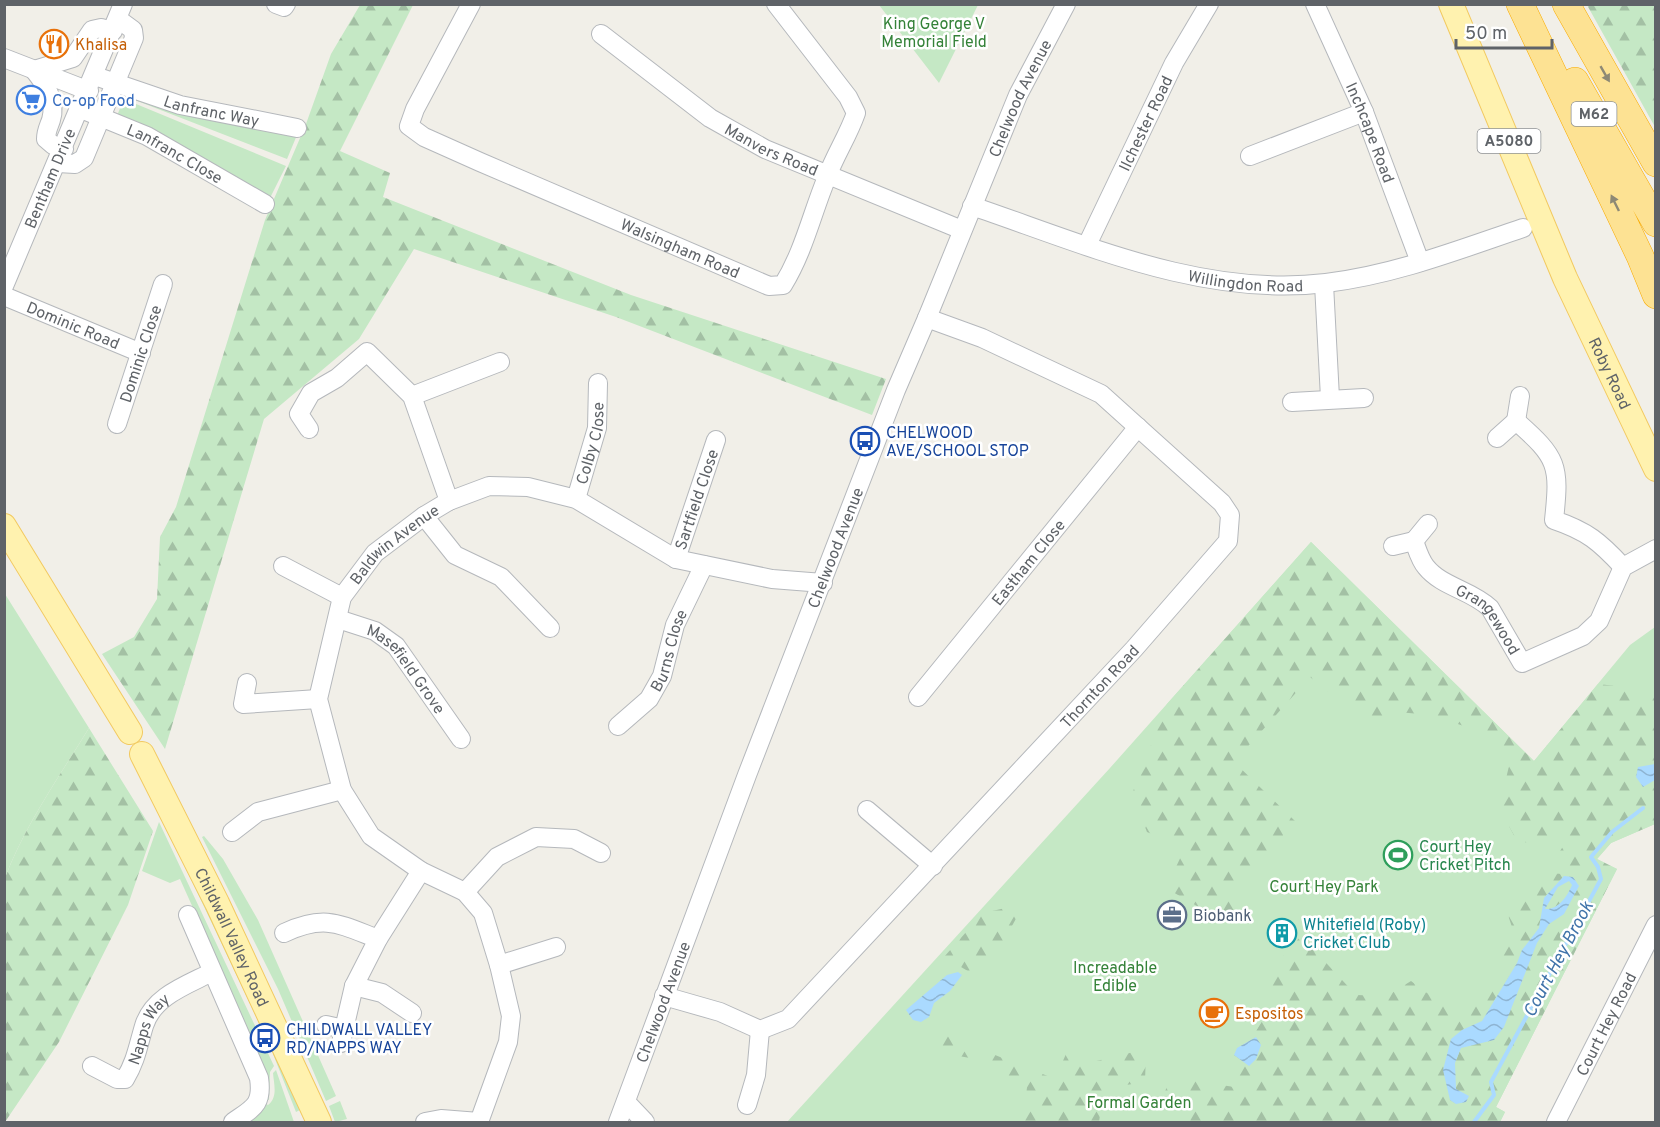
<svg xmlns="http://www.w3.org/2000/svg" width="1660" height="1127" font-family="Overpass,sans-serif">
<defs>
<pattern id="forest-firs" width="22" height="20" patternUnits="userSpaceOnUse" patternTransform="scale(1.5)"><rect width="22" height="20" fill="#c5e8c5"/><path d="M5 1l3.5 6h-7zM16 11l3.5 6h-7z" fill="#a3c0a4"/></pattern>
<pattern id="water-waves" width="16" height="10" patternUnits="userSpaceOnUse" patternTransform="scale(1.5)"><rect width="16" height="10" fill="#aadaff"/><path d="M0 5q4-4 8 0t8 0" fill="none" stroke="#8eb4d2"/></pattern>
</defs>
<rect width="100%" height="100%" fill="#f1efe8"/>
<!-- green -->
<path fill="#c5e8c5" d="M879,5h99l-39,78z
M129,92l168,43 -10,24 -160,-62z
M124,99l162,67 -18,36 -152,-84z
M1311,542l223,219 96,-116 25,-18v197l-44,19 -14,16 20,10 -121,238 9,5 -5,10h-713l323,-354z
M5,594l84,134c-30,49 -64,97 -84,150z
M161,816l109,212 -7,3z
M159,822l115,244 -4,6 -1,28 -3,-1 -2,-28 -5,-16 -79,-176 -10,4 -28,-12z
M204,836l19,23 35,61 78,176 -10,5 -48,-112 -76,-152z
M281,1053l23,55 -8,4 -23,-58z
M276,1070l18,52h-51l21,-19 4,2c10,-8 6,-20 5,-32z
M340,1101l7,18 -12,3 -6,-16z"/>
<!-- forest -->
<path fill="url(#forest-firs)" fill-rule="evenodd" d="M360,5h53l-73,146 50,22 -7,24 248,98 255,84 -14,36 -256,-98 -202,-68 -55,90 -95,80 -99,330 -63,-95 32,-17 23,-38 3,-62 16,-30 89,-287 41,-96 25,-70z
M1587,5h68v122z
M1311,542l223,219 64,-77 45,5 12,-1v76l-17,3 5,20 12,-7v44l-44,19 -14,16 20,10 -121,238 9,5 -5,10h-316l-25,-16 12,-29 63,10 18,-50 20,-31 -3,-35 32,-35 55,59 31,1 24,-15 16,12 34,13 8,7 31,-33 6,-18 -5,-4v-10l7,-8 9,2 -9,-27 5,-10 15,-6 17,-26 19,1 3,-9 -7,-14 4,-6 -1,-6 -21,9 -26,-9 -17,-31 10,-42 -31,-35 -46,-16 -35,-3 -31,10 -56,-45 -76,85 62,60 -58,61 -5,44 -67,-39 19,-40 -38,-16 -15,-38 35,-90zM1563,877l16,9 -15,28 -15,10 -12,19 -19,45 -43,56 -14,4 -6,15 1,26 -5,-50 11,-9 19,-8 36,-59 5,-13 17,-22 5,-30z
M89,728l64,103 -25,74 -69,137 -54,80v-244c20,-53 54,-101 84,-150z
M1569,881l3,4c-5,12 -14,26 -28,24l14,-22z
M1024,904l-33,60 -13,13 -34,-20 39,-44z
M943,1034l112,45 11,-25 22,9 58,-14 -1,33 -19,3 -23,11 -4,26h-80l6,-9 2,-27 -57,-28 -17,-3 -10,-7 -5,-7z"/>
<!-- water -->
<path fill="url(#water-waves)" fill-rule="evenodd" d="M1655,764v16l-12,7 -7,-10 2,-10z
M1564,876l9,1 6,9 -15,28 -15,10 -12,19 -33,84 -10,13 -33,8 -6,15 1,26 13,7 -3,6 -10,2 -6,-4 -7,-30 8,-31 11,-9 20,-9 35,-58 5,-13 17,-22 5,-30zM1569,881l3,4c-5,12 -14,25 -27,24l13,-22z
M958,972l4,3 -12,16 -16,12 -5,14 -8,5 -8,-2 -7,-10 41,-35z
M1256,1037l5,8 -5,14 -7,7 -15,-11 3,-7z"/>
<g fill="none" stroke-linecap="round" stroke-linejoin="round">
<!-- stream -->
<path stroke="#aadaff" stroke-width="4" d="M1474,1122l20,-27 -3,-13 110,-203 -3,-12 -7,-10 21,-25 31,-24"/>
<!-- minor casing -->
<g stroke="#b5b8bc" stroke-width="20">
<g id="minor">
<path d="M276,4l8,3 2,-3"/>
<path id="s1" d="M471,4l-56,105 -6,17 15,11 56,25 289,124 14,-1c21,-34 29,-72 44,-108 8,-22 21,-41 29,-64l-8,-16 -72,-93"/>
<path id="s2" d="M1315,4l49,108 56,150"/>
<path id="s3" d="M601,34l109,84 55,31 197,81"/>
<path d="M4,58l85,33"/>
<path id="s4" d="M95,76l85,29 117,23"/>
<path id="s5" d="M81,109l66,27 118,68"/>
<path d="M64,149l-11,-4 -7,-6c0,-8 3,-13 5,-19 6,-19 -6,-36 -17,-50l39,-12 19,-28 9,-2 12,3"/>
<path d="M1250,156l114,-44"/>
<path d="M58,163l17,1 9,-6 50,-120 -1,-8 -15,-11"/>
<path id="s6" d="M972,206c112,38 232,92 354,77 68,-8 132,-33 197,-55"/>
<path id="s7" d="M1087,245l87,-182 35,-59"/>
<path d="M1324,284l6,114"/>
<path id="s8" d="M4,286l119,-282"/>
<path id="s9" d="M4,296l137,57"/>
<path d="M412,396l88,-34"/>
<path d="M1292,402l72,-4"/>
<path d="M1516,421c42,37 44,44 38,99 33,11 46,22 69,47"/>
<path d="M1516,421l4,-25"/>
<path id="s10" d="M117,424l46,-140"/>
<path d="M309,429l-10,-15 12,-21 26,-15 30,-26 45,44 37,105"/>
<path d="M1497,438l19,-17"/>
<path id="s11" d="M576,499l21,-71 1,-45"/>
<path d="M424,516l31,39 46,22 49,51"/>
<path id="s12" d="M1414,541c3,8 6,19 12,26 16,20 45,23 64,41l32,55 61,-27 16,-15 24,-54 33,-18"/>
<path d="M1414,541l14,-17"/>
<path d="M1393,546l21,-5"/>
<path id="s13" d="M676,559l40,-119"/>
<path d="M283,566l59,31"/>
<path id="s14" d="M338,619l37,12 21,15 65,93"/>
<path d="M247,683l-4,21 75,-5"/>
<path id="s15" d="M918,697l220,-270"/>
<path id="s16" d="M618,726l31,-27 13,-23 13,-51 29,-60"/>
<path d="M867,810l66,56"/>
<path d="M232,832l26,-20 84,-22"/>
<path d="M465,892l32,-35 39,-20 38,2 27,14"/>
<path d="M188,915l71,163c4,27 -6,30 -26,44"/>
<path d="M284,933c41,-19 55,-9 94,6"/>
<path d="M499,965l57,-18"/>
<path d="M354,986l28,7 30,20"/>
<path id="s17" d="M664,996l56,16 40,18 28,-11 346,-370 94,-108 2,-26 -8,-12 -121,-109 -119,-56 -55,-20"/>
<path d="M326,1025l18,4 -3,14"/>
<path d="M344,1029l10,-43 24,-47 43,-68"/>
<path id="s18" d="M92,1066l25,13h8c11,-18 13,-33 19,-53 9,-30 43,-41 68,-54"/>
<path d="M626,1102l19,20"/>
<path d="M747,1105l9,-30 4,-45"/>
<path d="M425,1122l16,-3 38,3"/>
<path id="s19" d="M479,1122l29,-80 3,-26 -12,-51 -16,-52 -18,-21 -44,-21 -50,-35 -29,-46 -24,-91 24,-102 33,-44 49,-37 25,-15 40,-15 39,1 48,12 100,60 96,20 51,4"/>
<path id="s20" d="M618,1122l129,-347 149,-385 31,-72 91,-223 48,-91"/>
<path id="s21" d="M1556,1122l100,-197"/>
</g>
</g>
<!-- major casing -->
<g stroke="#f2c960" stroke-width="26">
<g id="major">
<path id="s22" d="M1451,4l114,274 91,191"/>
<path d="M4,526l126,206"/>
<path id="s23" d="M142,754l75,149 102,219"/>
</g>
</g>
<!-- highway casing -->
<g stroke="#f9ab00" stroke-width="28">
<path id="highway" d="M1520,4l120,252 16,39
M1566,4l90,159
M1575,81l81,142"/>
</g>
<!-- minor -->
<use href="#minor" stroke="#fff" stroke-width="18"/>
<!-- major -->
<use href="#major" stroke="#fff2af" stroke-width="24"/>
<!-- highway -->
<use href="#highway" stroke="#fde293" stroke-width="27"/>
</g>
<!-- one-way arrows -->
<defs><path id="oneway-solid" d="M-6-.8H1V-3.2L6.5 0L1 3.2V.8H-6Z" transform="scale(1.5)"/></defs>
<g fill="#8e8975">
<use href="#oneway-solid" transform="translate(1605 74) rotate(60)"/>
<use href="#oneway-solid" transform="translate(1615 203) rotate(-116)"/>
</g>
<!-- icons -->
<defs>
<g id="restaurant-ring" transform="scale(1.5)"><circle r="9.5" fill="#fff" stroke="#e8710a" stroke-width="1.5"/><path d="M-5-6h1v4h1v-4h1v4h1v-4h1v5L-1.5 .5V6h-2V.5L-5-1ZM5-6V6H3V1.5H1.5Q1.5-4 5-6Z" fill="#e8710a"/></g>
<g id="supermarket-ring" transform="scale(1.5)"><circle r="9.5" fill="#fff" stroke="#3f7fe0" stroke-width="1.5"/><path d="M-6-5.5h2.5l.6 2H6L4.5 2H-2.5L-4.4-4H-6ZM-1.5 3.2a1.3 1.3 0 1 0 .1 0ZM3 3.2a1.3 1.3 0 1 0 .1 0Z" fill="#3f7fe0"/></g>
<g id="bus-ring" transform="scale(1.5)"><circle r="9.5" fill="#fff" stroke="#1a4fb4" stroke-width="1.5"/><path d="M-5-6H5V4H4V6H2V4H-2V6H-4V4H-5ZM-3.5-4V0h7V-4ZM-3.5 1.2v1.5H-2V1.2ZM2 1.2v1.5H3.5V1.2Z" fill="#1a4fb4"/></g>
<g id="stadium-ring" transform="scale(1.5)"><circle r="9.5" fill="#fff" stroke="#2e9e5b" stroke-width="1.5"/><path d="M0-5a6.5 5 0 1 0 0 10a6.5 5 0 1 0 0-10ZM-3.5-1.8h7v3.6h-7Z" fill="#2e9e5b"/></g>
<g id="office-ring" transform="scale(1.5)"><circle r="9.5" fill="#fff" stroke="#5c6f8a" stroke-width="1.5"/><path d="M-6-3h4V-5.5h4V-3h4V5H-6ZM-1-4.5V-3h2v-1.5ZM-6 0V1H6V0Z" fill="#5c6f8a"/></g>
<g id="building-ring" transform="scale(1.5)"><circle r="9.5" fill="#fff" stroke="#0f9aa8" stroke-width="1.5"/><path d="M-4-6H4V6H1V3H-1V6H-4ZM-2.5-4.3h1.7v1.8h-1.7ZM.8-4.3h1.7v1.8H.8ZM-2.5-1h1.7V.8h-1.7ZM.8-1h1.7V.8H.8Z" fill="#0f9aa8"/></g>
<g id="cafe-ring" transform="scale(1.5)"><circle r="9.5" fill="#fff" stroke="#e8710a" stroke-width="1.5"/><path d="M-5.5-4.5H6V0H3Q3 3.5 0 3.5H-2.5Q-5.5 3.5-5.5 0ZM3-3.2v2h1.7v-2ZM-6 4.5H4V6H-6Z" fill="#e8710a"/></g>
</defs>
<g fill-rule="evenodd">
<use href="#restaurant-ring" x="54" y="44"/>
<use href="#supermarket-ring" x="31" y="100"/>
<use href="#bus-ring" x="865" y="441"/>
<use href="#stadium-ring" x="1398" y="855"/>
<use href="#office-ring" x="1172" y="915"/>
<use href="#building-ring" x="1282" y="933"/>
<use href="#cafe-ring" x="1214" y="1013"/>
<use href="#bus-ring" x="265" y="1038"/>
</g>
<g text-anchor="middle" stroke-width="5" stroke-linejoin="round" paint-order="stroke">
<!-- shield labels -->
<g fill="#fff" stroke="#8f9295" stroke-width="1.5">
<rect x="1571.5" y="102" width="45" height="24" rx="4.5"/>
<rect x="1477.5" y="129" width="63" height="24" rx="4.5"/>
</g>
<g font-size="15" font-weight="bold" fill="#5f6368">
<text x="1594" y="119">M62</text>
<text x="1509" y="146">A5080</text>
</g>
<!-- park labels -->
<g font-size="16" fill="#348238" stroke="#fff">
<text x="934" y="29">King George V<tspan x="934" dy="18">Memorial Field</tspan></text>
<text x="1324" y="892">Court Hey Park</text>
<text x="1115" y="973">Increadable<tspan x="1115" dy="18">Edible</tspan></text>
<text x="1139" y="1108">Formal Garden</text>
</g>
<!-- food labels -->
<g font-size="16" fill="#c56008" stroke="#fff" text-anchor="start">
<text x="75" y="50">Khalisa</text>
<text x="1235" y="1019">Espositos</text>
</g>
<!-- street labels -->
<g font-size="16" fill="#5f6368" stroke="#fff">
<text dy="6" stroke="none"><textPath href="#s20" startOffset="1100">Chelwood Avenue</textPath></text>
<text dy="6" stroke="none"><textPath href="#s4" startOffset="122">Lanfranc Way</textPath></text>
<text dy="6" stroke="none"><textPath href="#s7" startOffset="135">Ilchester Road</textPath></text>
<text dy="6" stroke="none"><textPath href="#s2" startOffset="140">Inchcape Road</textPath></text>
<text dy="6" stroke="none"><textPath href="#s3" startOffset="207">Manvers Road</textPath></text>
<text dy="6" stroke="none"><textPath href="#s5" startOffset="104">Lanfranc Close</textPath></text>
<text dy="6" stroke="none"><textPath href="#s8" startOffset="117">Bentham Drive</textPath></text>
<text dy="6" stroke="none"><textPath href="#s1" startOffset="435">Walsingham Road</textPath></text>
<text dy="6" stroke="none"><textPath href="#s6" startOffset="285">Willingdon Road</textPath></text>
<text dy="6" stroke="none"><textPath href="#s9" startOffset="75">Dominic Road</textPath></text>
<text dy="6" stroke="none"><textPath href="#s10" startOffset="74">Dominic Close</textPath></text>
<text dy="6" stroke="none"><textPath href="#s22" startOffset="402">Roby Road</textPath></text>
<text dy="6" stroke="none"><textPath href="#s11" startOffset="58">Colby Close</textPath></text>
<text dy="6" stroke="none"><textPath href="#s13" startOffset="63">Sartfield Close</textPath></text>
<text dy="6" stroke="none"><textPath href="#s19" startOffset="684">Baldwin Avenue</textPath></text>
<text dy="6" stroke="none"><textPath href="#s20" startOffset="614">Chelwood Avenue</textPath></text>
<text dy="6" stroke="none"><textPath href="#s15" startOffset="174">Eastham Close</textPath></text>
<text dy="6" stroke="none"><textPath href="#s12" startOffset="112">Grangewood</textPath></text>
<text dy="6" stroke="none"><textPath href="#s16" startOffset="94">Burns Close</textPath></text>
<text dy="6" stroke="none"><textPath href="#s14" startOffset="88">Masefield Grove</textPath></text>
<text dy="6" stroke="none"><textPath href="#s17" startOffset="588">Thornton Road</textPath></text>
<text dy="6" stroke="none"><textPath href="#s23" startOffset="204">Childwall Valley Road</textPath></text>
<text dy="6" stroke="none"><textPath href="#s20" startOffset="128">Chelwood Avenue</textPath></text>
<text dy="6" stroke="none"><textPath href="#s21" startOffset="110">Court Hey Road</textPath></text>
<text dy="6" stroke="none"><textPath href="#s18" startOffset="92">Napps Way</textPath></text>
</g>
<!-- shop labels -->
<g font-size="16" fill="#366cbe" stroke="#fff" text-anchor="start">
<text x="52" y="106">Co-op Food</text>
</g>
<!-- transit labels -->
<g font-size="16" fill="#164399" stroke="#fff" text-anchor="start">
<text x="886" y="438">CHELWOOD<tspan x="886" dy="18">AVE/SCHOOL STOP</tspan></text>
<text x="286" y="1035">CHILDWALL VALLEY<tspan x="286" dy="18">RD/NAPPS WAY</tspan></text>
</g>
<!-- leisure labels -->
<g font-size="16" fill="#27864d" stroke="#fff" text-anchor="start">
<text x="1419" y="852">Court Hey<tspan x="1419" dy="18">Cricket Pitch</tspan></text>
</g>
<!-- service labels -->
<g font-size="16" fill="#4e5e75" stroke="#fff" text-anchor="start">
<text x="1193" y="921">Biobank</text>
</g>
<!-- culture labels -->
<g font-size="16" fill="#0d838f" stroke="#fff" text-anchor="start">
<text x="1303" y="930">Whitefield (Roby)<tspan x="1303" dy="18">Cricket Club</tspan></text>
</g>
<!-- water labels -->
<g font-size="18" font-style="italic" fill="#4174aa" stroke="#fff">
<text transform="translate(1558 959) rotate(-62)" y="6">Court Hey Brook</text>
</g>
</g>
<!-- border -->
<rect width="1660" height="1127" fill="none" stroke="#5f6368" stroke-width="12"/>
<!-- scale -->
<path d="M1456 39v9h96v-9" fill="none" stroke="#5f6368" stroke-width="3"/>
<text x="1465" y="39" font-size="18" fill="#5f6368" stroke="#ffffff" stroke-width="4.5" paint-order="stroke">50 m</text>
</svg>
